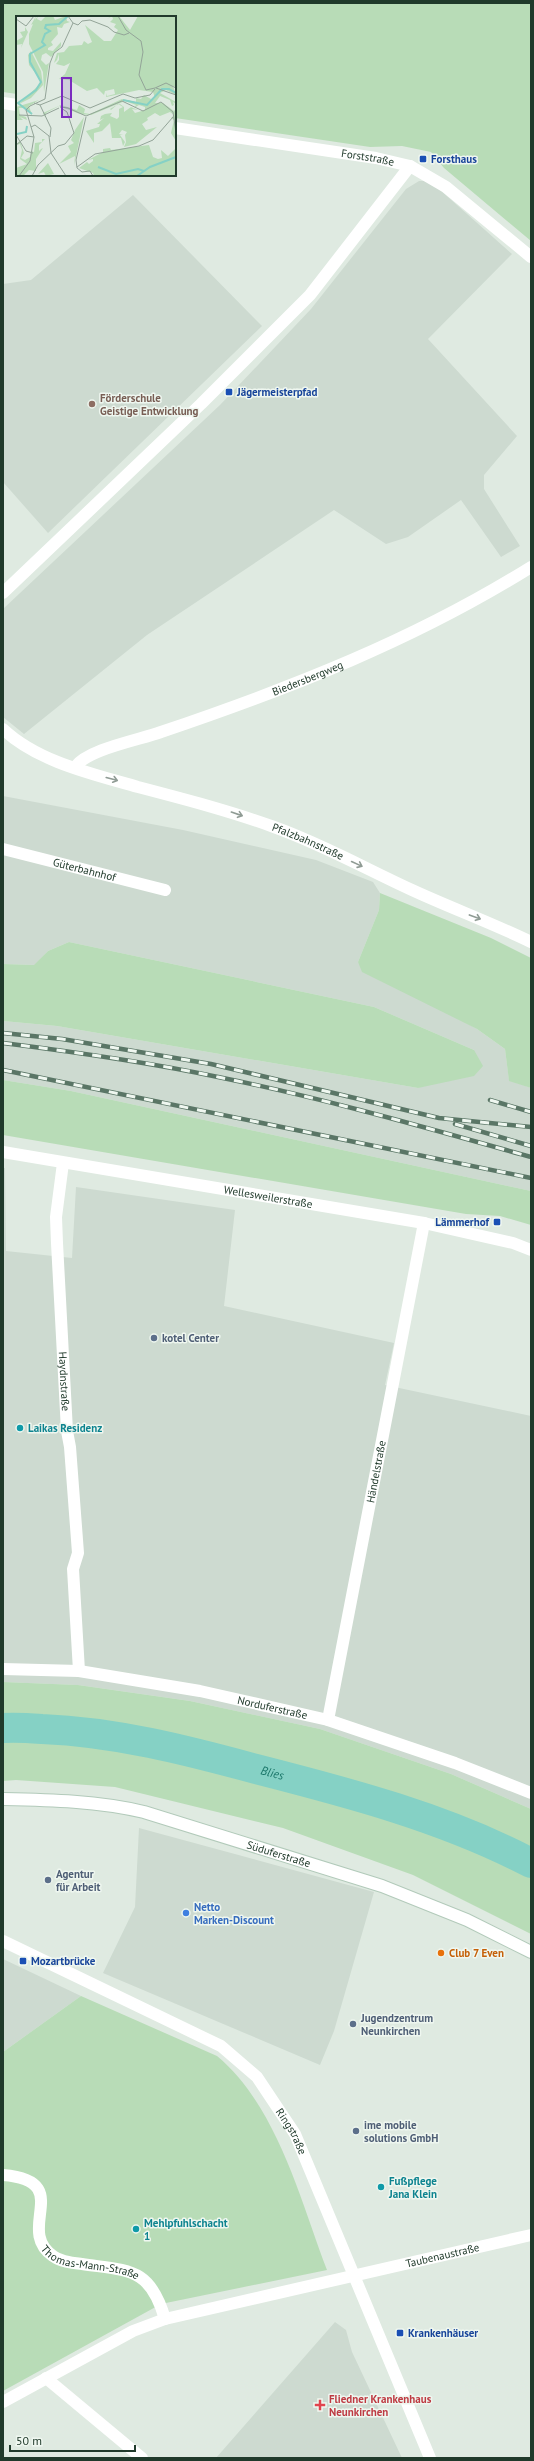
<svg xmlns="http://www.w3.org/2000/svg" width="534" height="2461" font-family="'PT Sans',sans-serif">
<rect width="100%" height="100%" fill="#dfeae1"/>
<!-- built -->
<path fill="#cddad0" d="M419,181h11l82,73 -84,85 89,97 -33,39v14l36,57 -19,11 -40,-57 -53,37 -22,7 -52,-34 -187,125 -123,99 -21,-17v-108l217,-204 91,-96 95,-120z
M133,195l129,131 -214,207 -45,-51v-198l28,-4z
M3,796l180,34 133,30 57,22 7,11 -1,17 -21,52 119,67 28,20 4,31 22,8v103l-460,-100 -68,-11v-59l54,5 361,62 56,-38 -100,-43 -305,-65 -21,9 -13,14 -32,-1z
M3,1168h2l1,83 66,7 4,-71 159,23 -11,96 170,37 -9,42 146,31v393l-80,-35 -131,-45 -130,-28 -112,-16 -75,-3z
M139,1828l235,64 -40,139 -14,34 -217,-92 32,-66z
M3,1959l78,37 -78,56z
M335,2322l11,8 6,22 50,106h-186z"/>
<!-- green -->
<path fill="#b8dcb7" d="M3,3h528v238l-87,-73 -13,-16 -29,-6 -32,1 -195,-29v-101h-158v77l-14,-2z
M380,893l111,45 40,20v130l-22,-7 -4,-32 -28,-20 -115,-57 -4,-10 21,-52z
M69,942l305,65 100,43 9,16 -9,10 -56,12 -361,-62 -54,-5v-57l31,1 14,-14z
M3,1080l68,11 460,100v34l-31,-9 -34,-2 -463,-79z
M3,1682l75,3 112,16 130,28 131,45 80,35v125l-118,-59 -130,-47 -168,-41 -99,-7 -13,1z
M81,1996l136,60c60,50 83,143 110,214l-166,34 -158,87v-339z"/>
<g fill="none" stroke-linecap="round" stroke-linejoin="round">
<!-- river -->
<path stroke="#85d1c5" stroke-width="30" id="s1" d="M3,1728c13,-1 26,0 39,1 74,3 144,21 214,40 94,24 189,49 275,94"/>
<!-- secondary casing -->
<g stroke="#b2caba" stroke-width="14">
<g id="secondary">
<path id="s13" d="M3,1799c47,1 95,2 141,13l238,74 85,34 64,32"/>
</g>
</g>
<!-- minor -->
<g stroke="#fff" stroke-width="12">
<path d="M3,103l14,2"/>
<path id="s2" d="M175,128l201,30 34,8 36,21 85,70"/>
<path d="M3,593l198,-189 109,-109 100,-129"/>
<path id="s3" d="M3,729c35,33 90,45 135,58 46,12 92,24 136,40 48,17 92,42 138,63 39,18 80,33 119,52"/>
<path id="s4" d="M75,767c13,-18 64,-27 86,-35 130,-44 253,-92 370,-165"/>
<path id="s5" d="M3,849l162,41"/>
<path id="s6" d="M63,1163l-7,54 1,26 10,188 3,16 8,106 -5,16 6,102"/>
<path id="s7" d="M3,1669l76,2 121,20 128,29 127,43 76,30"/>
<path id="s8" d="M328,1720l96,-497"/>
<path id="s9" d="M3,2175c73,6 11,54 50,81 8,6 20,7 29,8 47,7 68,3 83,55"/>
<path d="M46,2378l96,80"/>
<path id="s10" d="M3,2402l130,-71 32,-12 366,-84"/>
</g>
<!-- tertiary -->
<g stroke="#fff" stroke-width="12">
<path id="s11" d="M3,1152l421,71 89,20 18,7"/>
<path id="s12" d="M3,1941l218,105 36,31 38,57 135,324"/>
</g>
<!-- secondary -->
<use href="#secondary" stroke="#fff" stroke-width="12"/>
<!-- rail casing -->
<g stroke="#5a7666" stroke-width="4.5">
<path id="rail" d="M3,1033l59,6 149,25 228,54 92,9
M3,1043c72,9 144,19 215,34 105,21 209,51 313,80
M3,1070l528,108
M490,1100l41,12
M455,1124l76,22"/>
</g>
<!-- rail -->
<use href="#rail" stroke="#eff7f0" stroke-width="3" stroke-dasharray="9" stroke-linecap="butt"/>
</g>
<!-- one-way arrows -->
<defs><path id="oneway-shaft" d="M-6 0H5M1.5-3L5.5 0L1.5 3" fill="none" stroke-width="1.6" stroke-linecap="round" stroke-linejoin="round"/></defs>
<g stroke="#909c95">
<use href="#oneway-shaft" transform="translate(112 779) rotate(15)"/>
<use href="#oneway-shaft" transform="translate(237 814) rotate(19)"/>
<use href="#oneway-shaft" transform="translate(357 864) rotate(25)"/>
<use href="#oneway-shaft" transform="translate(475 917) rotate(20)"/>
</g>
<!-- markers -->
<g fill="#1a4fb4" stroke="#eff7f0" stroke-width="1.5">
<rect x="419" y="155" width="8" height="8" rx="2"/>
<rect x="225" y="388" width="8" height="8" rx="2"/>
<rect x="493" y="1218" width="8" height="8" rx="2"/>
<rect x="19" y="1957" width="8" height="8" rx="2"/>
<rect x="396" y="2329" width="8" height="8" rx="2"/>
</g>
<circle fill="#8d6e63" stroke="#eff7f0" stroke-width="1.5" cx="92" cy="404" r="4"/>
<g fill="#5c6f8a" stroke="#eff7f0" stroke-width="1.5">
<circle cx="154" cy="1338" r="4"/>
<circle cx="48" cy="1880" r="4"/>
<circle cx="353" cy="2024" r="4"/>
<circle cx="356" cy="2131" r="4"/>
</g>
<g fill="#0f9aa8" stroke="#eff7f0" stroke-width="1.5">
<circle cx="20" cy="1428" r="4"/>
<circle cx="381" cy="2187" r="4"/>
<circle cx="136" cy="2229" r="4"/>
</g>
<circle fill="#3f7fe0" stroke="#eff7f0" stroke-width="1.5" cx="186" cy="1913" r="4"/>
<circle fill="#e8710a" stroke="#eff7f0" stroke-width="1.5" cx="441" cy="1953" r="4"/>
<path fill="#e0444e" stroke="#eff7f0" stroke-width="1.5" d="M318 2399h4v4h4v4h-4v4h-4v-4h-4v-4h4z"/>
<g text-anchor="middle" stroke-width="3" stroke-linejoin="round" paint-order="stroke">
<!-- street labels -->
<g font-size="11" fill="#203a2b" stroke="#eff7f0">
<text dy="4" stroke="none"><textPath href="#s2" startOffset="195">Forststraße</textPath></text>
<text dy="4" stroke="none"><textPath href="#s4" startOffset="250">Biedersbergweg</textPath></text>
<text dy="4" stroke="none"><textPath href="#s3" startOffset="327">Pfalzbahnstraße</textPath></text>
<text dy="4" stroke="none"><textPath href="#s5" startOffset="84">Güterbahnhof</textPath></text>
<text dy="4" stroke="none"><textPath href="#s11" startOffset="269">Wellesweilerstraße</textPath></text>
<text dy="4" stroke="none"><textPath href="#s6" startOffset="219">Haydnstraße</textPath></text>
<text dy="4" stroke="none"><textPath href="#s8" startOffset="253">Händelstraße</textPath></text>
<text dy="4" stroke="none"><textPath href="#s7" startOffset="273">Norduferstraße</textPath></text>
<text dy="4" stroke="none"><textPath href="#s13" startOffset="283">Süduferstraße</textPath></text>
<text dy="4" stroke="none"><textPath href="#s12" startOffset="354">Ringstraße</textPath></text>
<text dy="4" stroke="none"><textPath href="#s10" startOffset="467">Taubenaustraße</textPath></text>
<text dy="4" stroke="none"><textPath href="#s9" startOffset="149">Thomas-Mann-Straße</textPath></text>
</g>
<!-- transit labels -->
<g font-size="11" font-weight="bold" fill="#164399" stroke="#eff7f0" text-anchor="start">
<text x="431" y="163">Forsthaus</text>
<text x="237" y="396">Jägermeisterpfad</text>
<text x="489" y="1226" text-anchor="end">Lämmerhof</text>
<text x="31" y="1965">Mozartbrücke</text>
<text x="408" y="2337">Krankenhäuser</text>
</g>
<!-- education labels -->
<g font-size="11" font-weight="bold" fill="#785e54" stroke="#eff7f0" text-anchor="start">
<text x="100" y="402">Förderschule<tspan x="100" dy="13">Geistige Entwicklung</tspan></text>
</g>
<!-- service labels -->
<g font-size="11" font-weight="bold" fill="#4e5e75" stroke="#eff7f0" text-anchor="start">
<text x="162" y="1342">kotel Center</text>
<text x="56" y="1878">Agentur<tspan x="56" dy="13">für Arbeit</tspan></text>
<text x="361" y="2022">Jugendzentrum<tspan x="361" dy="13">Neunkirchen</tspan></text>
<text x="364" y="2129">ime mobile<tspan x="364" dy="13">solutions GmbH</tspan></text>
</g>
<!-- culture labels -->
<g font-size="11" font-weight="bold" fill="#0d838f" stroke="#eff7f0" text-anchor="start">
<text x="28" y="1432">Laikas Residenz</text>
<text x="389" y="2185">Fußpflege<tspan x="389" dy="13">Jana Klein</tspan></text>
<text x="144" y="2227">Mehlpfuhlschacht<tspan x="144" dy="13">1</tspan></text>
</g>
<!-- shop labels -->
<g font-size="11" font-weight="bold" fill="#366cbe" stroke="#eff7f0" text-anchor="start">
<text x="194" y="1911">Netto<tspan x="194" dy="13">Marken-Discount</tspan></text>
</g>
<!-- food labels -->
<g font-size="11" font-weight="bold" fill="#c56008" stroke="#eff7f0" text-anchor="start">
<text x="449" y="1957">Club 7 Even</text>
</g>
<!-- health labels -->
<g font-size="11" font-weight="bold" fill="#be3a42" stroke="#eff7f0" text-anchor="start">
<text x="329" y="2403">Fliedner Krankenhaus<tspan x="329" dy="13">Neunkirchen</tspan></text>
</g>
<!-- water labels -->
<g font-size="12" font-style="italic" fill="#1a7669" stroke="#eff7f0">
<text dy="4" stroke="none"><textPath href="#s1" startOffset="274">Blies</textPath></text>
</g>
</g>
<!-- overview -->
<g transform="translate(16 16)">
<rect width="160" height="160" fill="#dfeae1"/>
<path d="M20,0l-1,4 3,-4 -1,3 4,2 5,-5h7l2,4 11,-4 1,5 3,1 -6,2 -2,4 -5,-1 1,7 -7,8 2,3 -5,3v2l5,1 8,-9v4l-10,11 -5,-4 -4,2 -1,5 5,5 3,-2 -5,29 -1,-20 -14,-28v-10l4,-10 -2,1zM95,0h8l11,14 8,-14h38v71l-3,-1 3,9 -10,-5 -6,3 16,9v2l-3,-2 1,3 -2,1 -2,-6 -10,-4 -5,7h8l11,8 2,-2v32l-5,-8 3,-13 -3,-2 3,-3 -4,-3 -10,4 -5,-3 -8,5 1,2 -6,4 4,6 11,-3 -21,17 -12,3 2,-5 -1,-7 2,-3 -5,-2 -3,4 4,1h-3l5,7 -2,4 -2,-8h-9l-2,-15 -8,8 -8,2v10l-8,-12 13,-4 1,-3h-3l7,-6 -4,2 1,-4 4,-2 7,-1 -2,3 7,3 2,-2v-8l4,-2 -5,-3 -7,6 -1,-1 5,-3 5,-2 4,3v5l7,-5 7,3 -6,-1 3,4 10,-3v-3l-6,-2 -5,3 2,-3 -11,-4 -34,14 -11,-1 -21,-8 -13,7 -1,4 -2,-4 18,-8 16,5 2,-5 6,4 -1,4 6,1 32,-15 14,3v-4l5,1 3,-4 7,4 4,-1 -2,-6 -14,-2 -33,7 1,-4v3l8,-2 -1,-5 -9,2 -1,4 -7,-7 -10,3 -18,-11 -10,-1 6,-5 5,-11 -6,3 -8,-2 3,-4v-6l-2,6 -3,3 3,-10 7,-1 5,-6 13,-1 2,-4 4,3 4,-2 -7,-17 19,16h7l7,-11 -4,-3 2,-3 -6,-2 3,-3 -1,-3 -5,3zM9,11l3,5 -7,16 1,-4 -6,1v-4l7,-4 -3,-5 5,-1zM15,35l10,20 2,14 -12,13 -12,6 21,-20 1,-4 -12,-15 -1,-10zM23,84l-10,6 3,9 -8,-7h-5l1,7 6,2 1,3 -7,-3 3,3h-7v-13zM68,101l-10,49 1,-10 -16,8 12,-12 -3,-6 6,-3 -3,-3 4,-10zM26,123h3l-6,6v6l2,-2 2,-1 -7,11v12l-7,-1 -6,6h-7v-8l11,-4 -7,-5 2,-9 -2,-6 -4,1 4,-4 4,12 -3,5 4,2 5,-3 1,-6 3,1 1,-9 7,-1zM133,129l4,12 5,2 4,-1 -1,-8 7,6 8,-8v28h-82l-1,-3 -14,-5 8,-6 2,2 4,-3v-2l-5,1 15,-8v-3l7,-1 1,2zM32,147l6,11 -8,2 -2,-4 -6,2z" fill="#b8dcb7"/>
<path fill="none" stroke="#85d1c5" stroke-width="2" d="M107,84l24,5 15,-16h7l7,4M16,98l-14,-11 18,-13 5,-8 -11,-20v-8l15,-9 -3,-3 3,-8 5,-3 -5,-3 1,-3 13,-1 9,-8M1,118l9,-2 1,-6M82,151l18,7 22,-5 6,2M121,160l13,-9 26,-10"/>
<path fill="none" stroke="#93a498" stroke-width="1" d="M102,0l8,14 15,11 2,11 -4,23 7,15 9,-2M0,3l10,7 8,-10M57,7l5,2 4,-4 8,-1 18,7 6,5 10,3 5,-2M139,72l11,-5 10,5M140,72l20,7M18,87l6,2 22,-9 28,12 33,-14 12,4 15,-3 5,-6M24,89l11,23 -1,9M44,91l8,1 18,8M3,99l23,1 17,-8M70,100l36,-15 21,10 18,-9 12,10 3,21M15,111l4,-2 14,11 2,17 15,23M0,119l10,16 7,2M0,129l11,-9 7,1M61,151l18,-13 44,-8 14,-6 20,-23M61,152l-1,-8 10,-43M61,152l5,4 8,-1 3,5M3,160l11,-15 4,-24 -8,-27 4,-4 15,-7 5,-36 4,-10 8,-6 11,-24 -5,-7M16,160l6,-11 20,-19 7,-2 9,-11 -7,-21 -6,-4"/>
<path fill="#7b2cbf" fill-opacity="0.15" stroke="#7b2cbf" stroke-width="2" d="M46,62h9v39h-9z"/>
<rect width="160" height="160" fill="none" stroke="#203a2b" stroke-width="2"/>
</g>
<!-- border -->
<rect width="534" height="2461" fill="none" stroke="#203a2b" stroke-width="8"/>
<!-- scale -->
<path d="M10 2445v6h125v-6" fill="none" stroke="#203a2b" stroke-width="2"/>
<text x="16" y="2445" font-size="12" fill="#203a2b" stroke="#eff7f0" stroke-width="3" paint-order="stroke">50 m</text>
</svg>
